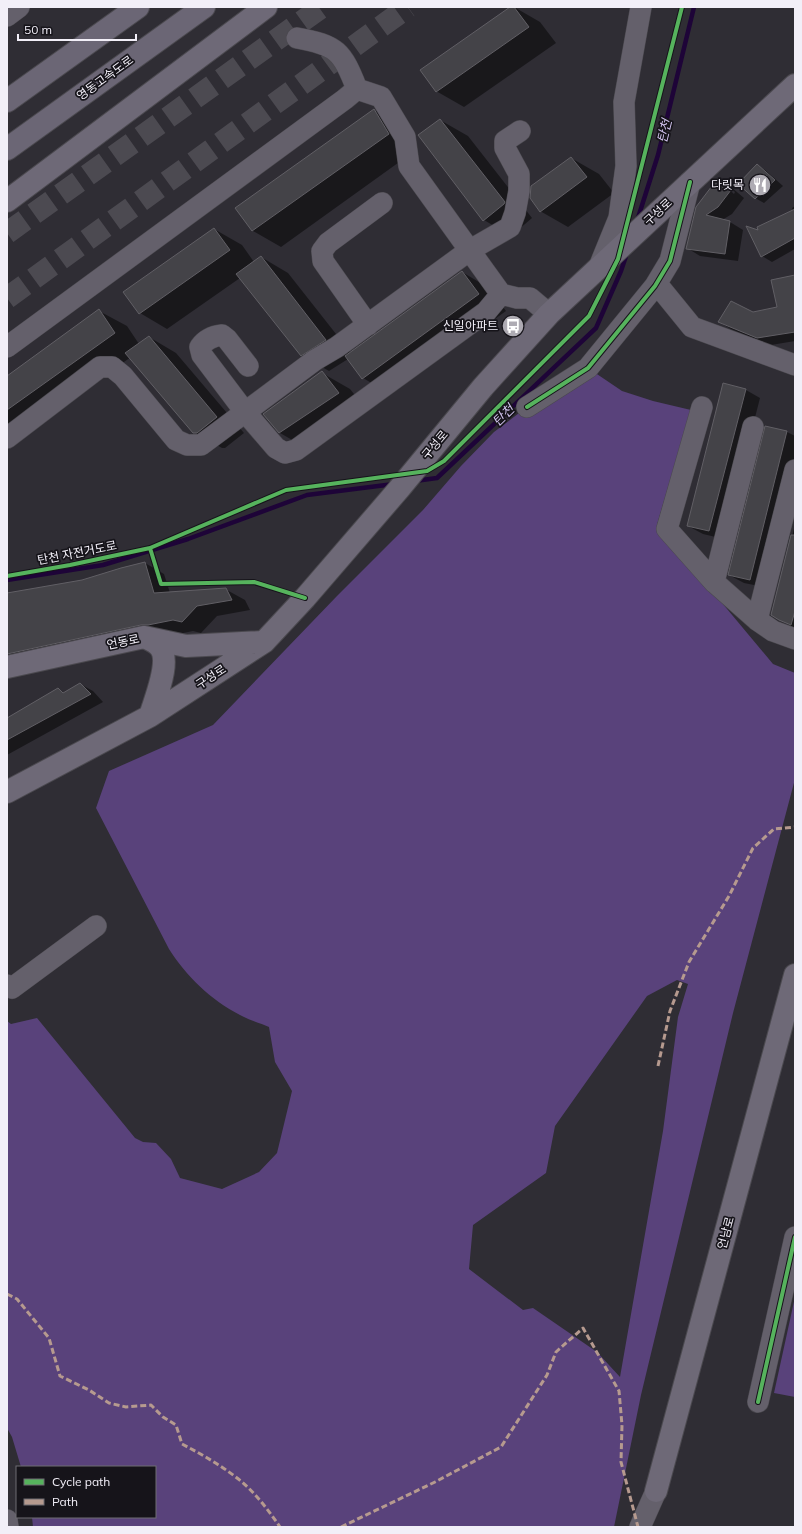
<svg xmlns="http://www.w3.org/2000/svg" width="802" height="1534" font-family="Mulish,'Noto Sans KR',sans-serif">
<rect width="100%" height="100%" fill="#2f2d34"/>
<!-- green -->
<path fill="#59427b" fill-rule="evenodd" d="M588,368l34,23 31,10 38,9 -34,115 116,139 22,9v106l-62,234 -92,382 -27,132h-581l-1,-10h123v-50h-134l-9,-30 -5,-9v-407l4,3 26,-6 98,120 8,4 13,1 15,16 9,19 42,11 37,-17 18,-19 15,-62 -17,-29 -6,-35c-9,-4 -20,-7 -29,-12 -29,-15 -54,-39 -71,-66l-73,-141 13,-37 104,-46 124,-129 86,-86 38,-44 33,-34 33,-25zM677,980l11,4 -10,33 -15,114 -43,246 -23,-25 -64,-44 -10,2 -54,-41 4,-44 73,-52 9,-47 92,-130z
M795,1297v100l-21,-4z"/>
<!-- shadow -->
<path fill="#0007" fill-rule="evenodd" d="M512,7h2l26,15 16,21 -92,64 -28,-16z
M374,110l28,16 14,24 -135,97 -28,-16 -16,-22z
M440,120l28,16 64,82 -21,18 -27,-16z
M571,158l28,16 15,19 -46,34 -28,-16z
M757,165l8,5 18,16 -19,17 -9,-5z
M718,180l13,7 13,11 -12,16 -10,6 8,2 13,8 -5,31 -38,-5 -13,-8zM729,187l6,5 -1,2 -5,-5z
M795,206v43l-23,13 -10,-6 -1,-25 32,-20 -1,-3z
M214,229l28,16 12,17 7,-5 27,16 63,80 111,-81 27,16 17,23 -116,83 -27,-16 -15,-19 -19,12 -28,-16 -61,-77 -73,51 -27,-16z
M795,276v65l-24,4 -40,-16 -12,-7 34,-9 25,-5z
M99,311l28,15 12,18 10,-7 27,16 68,80 -19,15h-3l-28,-16 -63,-75 -124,88v-68z
M322,373l28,16 16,20 -58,40 -28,-16 -15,-19z
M724,384l22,6 14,8 -36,141 -21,-5 -15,-8z
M766,427l21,5 8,4v30l-31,121 -20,-4 -15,-8z
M795,525v103l-23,-14z
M145,563l19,11 6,19 55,-4 20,11 5,10 -33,6 -16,17 -8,-2 -186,38v-75l75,-13z
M80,684l13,7 10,11 -96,53v-35l51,-31 6,4z"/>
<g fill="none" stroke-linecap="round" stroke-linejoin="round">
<!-- stream -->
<path stroke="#1e0438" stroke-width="4.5" d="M637,221l21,-66 36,-148
M415,481l22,-3 159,-150 25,-57 6,-18
M7,580l96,-15 85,-26 119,-44 87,-11"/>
</g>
<!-- building -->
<path fill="#444348" stroke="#615f65" d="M510,7h4l15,20 -93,65 -16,-22z
M374,109l15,25 -137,97 -17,-23z
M440,119l65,83 -1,2 -21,17 -65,-86z
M571,157l16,20 -47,35 -10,-14 1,-12z
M757,164l18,16 -20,19 -17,-15z
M718,178l13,12 -13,17 -12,8 24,6 -5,33 -39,-5 10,-42z
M795,209v29l-34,19 -15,-31 12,4 -1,-3z
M214,228l16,22 -91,64 -16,-22z
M261,256l65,84 -25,16 -65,-82z
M462,271l17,23 -117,85 -17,-23z
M795,275v57l-38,6 -39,-16 13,-21 22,11 24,-5 -6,-27z
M99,309l16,24 -108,77v-34z
M149,336l68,81 -20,16h-4l-68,-80z
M322,371l17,22 -60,40 -16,-19z
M723,383l23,6 -37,142 -22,-5z
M765,426l22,5 -37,149 -22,-5z
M791,535h4v76l-4,14 -12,-5 -8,-5z
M145,562l9,31 72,-5 6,12 -35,6 -15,16 -9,-2 -25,5h-7l-134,29v-61l75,-13 39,-12z
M80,683l11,11 -84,46v-22l51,-30 5,5z"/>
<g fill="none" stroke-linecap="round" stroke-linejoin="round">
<!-- highway-tunnel -->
<path stroke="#4c4a51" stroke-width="22" stroke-dasharray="22 11" stroke-linecap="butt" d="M7,233l315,-226
M7,298l401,-291"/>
<!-- minor casing -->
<g stroke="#4b494f" stroke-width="22">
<path id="minor" d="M7,16l12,-9
M297,38c40,7 45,13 60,51l24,8 24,40 4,29 92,128 16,4h13l19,16
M599,267l20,-49 7,-52 -2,-64 17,-95
M657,284l35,43 103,38
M368,325l-45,-64 -1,-10 6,-8 54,-40
M7,347l338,-248 12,-10
M248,366l-21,-27 -5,-4c-9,1 -17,5 -22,12l2,8 43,57 31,36 9,5 11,-3 190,-138 15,-18
M527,407l61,-39 67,-82 15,-25 20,-79
M702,407l-35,122 47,53 43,38 16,11 22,8
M7,438l93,-71h12l11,9 53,64 11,5h14l114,-85 22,-13 133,-97 40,-23 5,-14 4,-22v-17l-14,-26v-7l15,-10
M714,582l39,-155
M757,620l38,-150
M7,985l5,3 84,-62
M758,1402l37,-165
M7,1520l1,7
M640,1527l16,-36"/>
</g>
<!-- major casing -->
<g stroke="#4b494f" stroke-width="24">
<path id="major" d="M7,201l259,-194
M144,637c5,2 10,4 14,8 15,13 -3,54 -8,71
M7,667l137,-30 42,9 77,-4
M7,792l143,-76 114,-74 41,-44 94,-109 84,-102 66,-73 246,-229
M656,1491l139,-516"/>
</g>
<!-- highway casing -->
<g stroke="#4b494f" stroke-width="24">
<path id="highway" d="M7,101l131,-94
M7,149l197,-142"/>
</g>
<!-- minor -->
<use href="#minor" stroke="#64606b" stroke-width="21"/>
<!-- major -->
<use href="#major" stroke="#6e6977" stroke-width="22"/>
<!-- highway -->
<use href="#highway" stroke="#6b6675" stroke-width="22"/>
<!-- quiet -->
<path stroke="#b69a8f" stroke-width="3" stroke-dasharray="6 3" stroke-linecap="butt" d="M658,1066l12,-55 19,-49 40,-66 24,-48 21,-19 21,-2
M7,1294l10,5 32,39 11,38 29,14 20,13 17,4 25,-2 12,12 13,8 6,19c21,11 42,23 60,38 15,13 27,29 38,45
M341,1527l94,-45 66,-35 46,-72 9,-23 27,-24 36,63 3,34 -1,37 17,65"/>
<!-- cycleway casing -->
<g stroke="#16141a" stroke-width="6">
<path id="cycleway" d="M527,407l61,-39 67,-82 15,-25 20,-79
M150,548l11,36 93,-2 51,16
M7,576l63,-11 80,-17 136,-58 141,-19 17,-10 145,-145 29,-57 64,-252
M758,1402l37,-165"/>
</g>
<!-- cycleway -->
<use href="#cycleway" stroke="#56b35d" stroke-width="4"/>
</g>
<!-- icons -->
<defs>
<g id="restaurant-disc" transform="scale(1.15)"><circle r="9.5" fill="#aeabb3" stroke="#16141a"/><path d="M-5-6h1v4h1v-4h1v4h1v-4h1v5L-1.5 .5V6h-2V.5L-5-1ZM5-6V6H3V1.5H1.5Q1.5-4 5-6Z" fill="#fff"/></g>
<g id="bus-disc" transform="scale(1.15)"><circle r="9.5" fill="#aeabb3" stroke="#16141a"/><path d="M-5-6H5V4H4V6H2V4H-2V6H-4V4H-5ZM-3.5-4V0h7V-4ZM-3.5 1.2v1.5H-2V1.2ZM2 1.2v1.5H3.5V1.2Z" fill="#fff"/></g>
</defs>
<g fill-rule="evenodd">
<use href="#restaurant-disc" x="760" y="185"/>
<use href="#bus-disc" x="513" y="326"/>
</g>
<g text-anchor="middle" stroke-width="3.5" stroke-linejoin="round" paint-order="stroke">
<!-- street labels -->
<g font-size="12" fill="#f2eff8" stroke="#16141a">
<text transform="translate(105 78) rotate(-36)" y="4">영동고속도로</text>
<text transform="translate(658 212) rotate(-43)" y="4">구성로</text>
<text transform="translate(435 445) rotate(-50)" y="4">구성로</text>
<text transform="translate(77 553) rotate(-11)" y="4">탄천 자전거도로</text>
<text transform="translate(123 642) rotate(-12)" y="4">언동로</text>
<text transform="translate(211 677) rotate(-33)" y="4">구성로</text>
<text transform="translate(726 1233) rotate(-75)" y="4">언남로</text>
</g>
<!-- poi labels -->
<g font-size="12" fill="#f2eff8" stroke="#16141a" text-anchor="end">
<text x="744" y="189">다릿목</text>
<text x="498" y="330">신일아파트</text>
</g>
<!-- water labels -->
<g font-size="13" font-style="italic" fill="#d3c4f0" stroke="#16141a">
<text transform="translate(664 131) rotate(-76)" y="5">탄천</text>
<text transform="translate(503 415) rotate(-44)" y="5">탄천</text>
</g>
</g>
<!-- border -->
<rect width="802" height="1534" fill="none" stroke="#f2eff8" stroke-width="16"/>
<!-- legend -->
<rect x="16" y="1466" width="140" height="52" fill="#16141a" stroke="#6e6c73"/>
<rect x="24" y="1479" width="20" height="6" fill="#56b35d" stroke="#6e6c73"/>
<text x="52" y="1486" font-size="12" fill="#f2eff8">Cycle path</text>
<rect x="24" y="1499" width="20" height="6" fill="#b69a8f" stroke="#6e6c73"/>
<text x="52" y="1506" font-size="12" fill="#f2eff8">Path</text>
<!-- scale -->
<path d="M18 34v6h118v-6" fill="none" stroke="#f2eff8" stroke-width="2"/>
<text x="24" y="34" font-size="12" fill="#f2eff8" stroke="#16141a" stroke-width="3" paint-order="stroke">50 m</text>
</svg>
